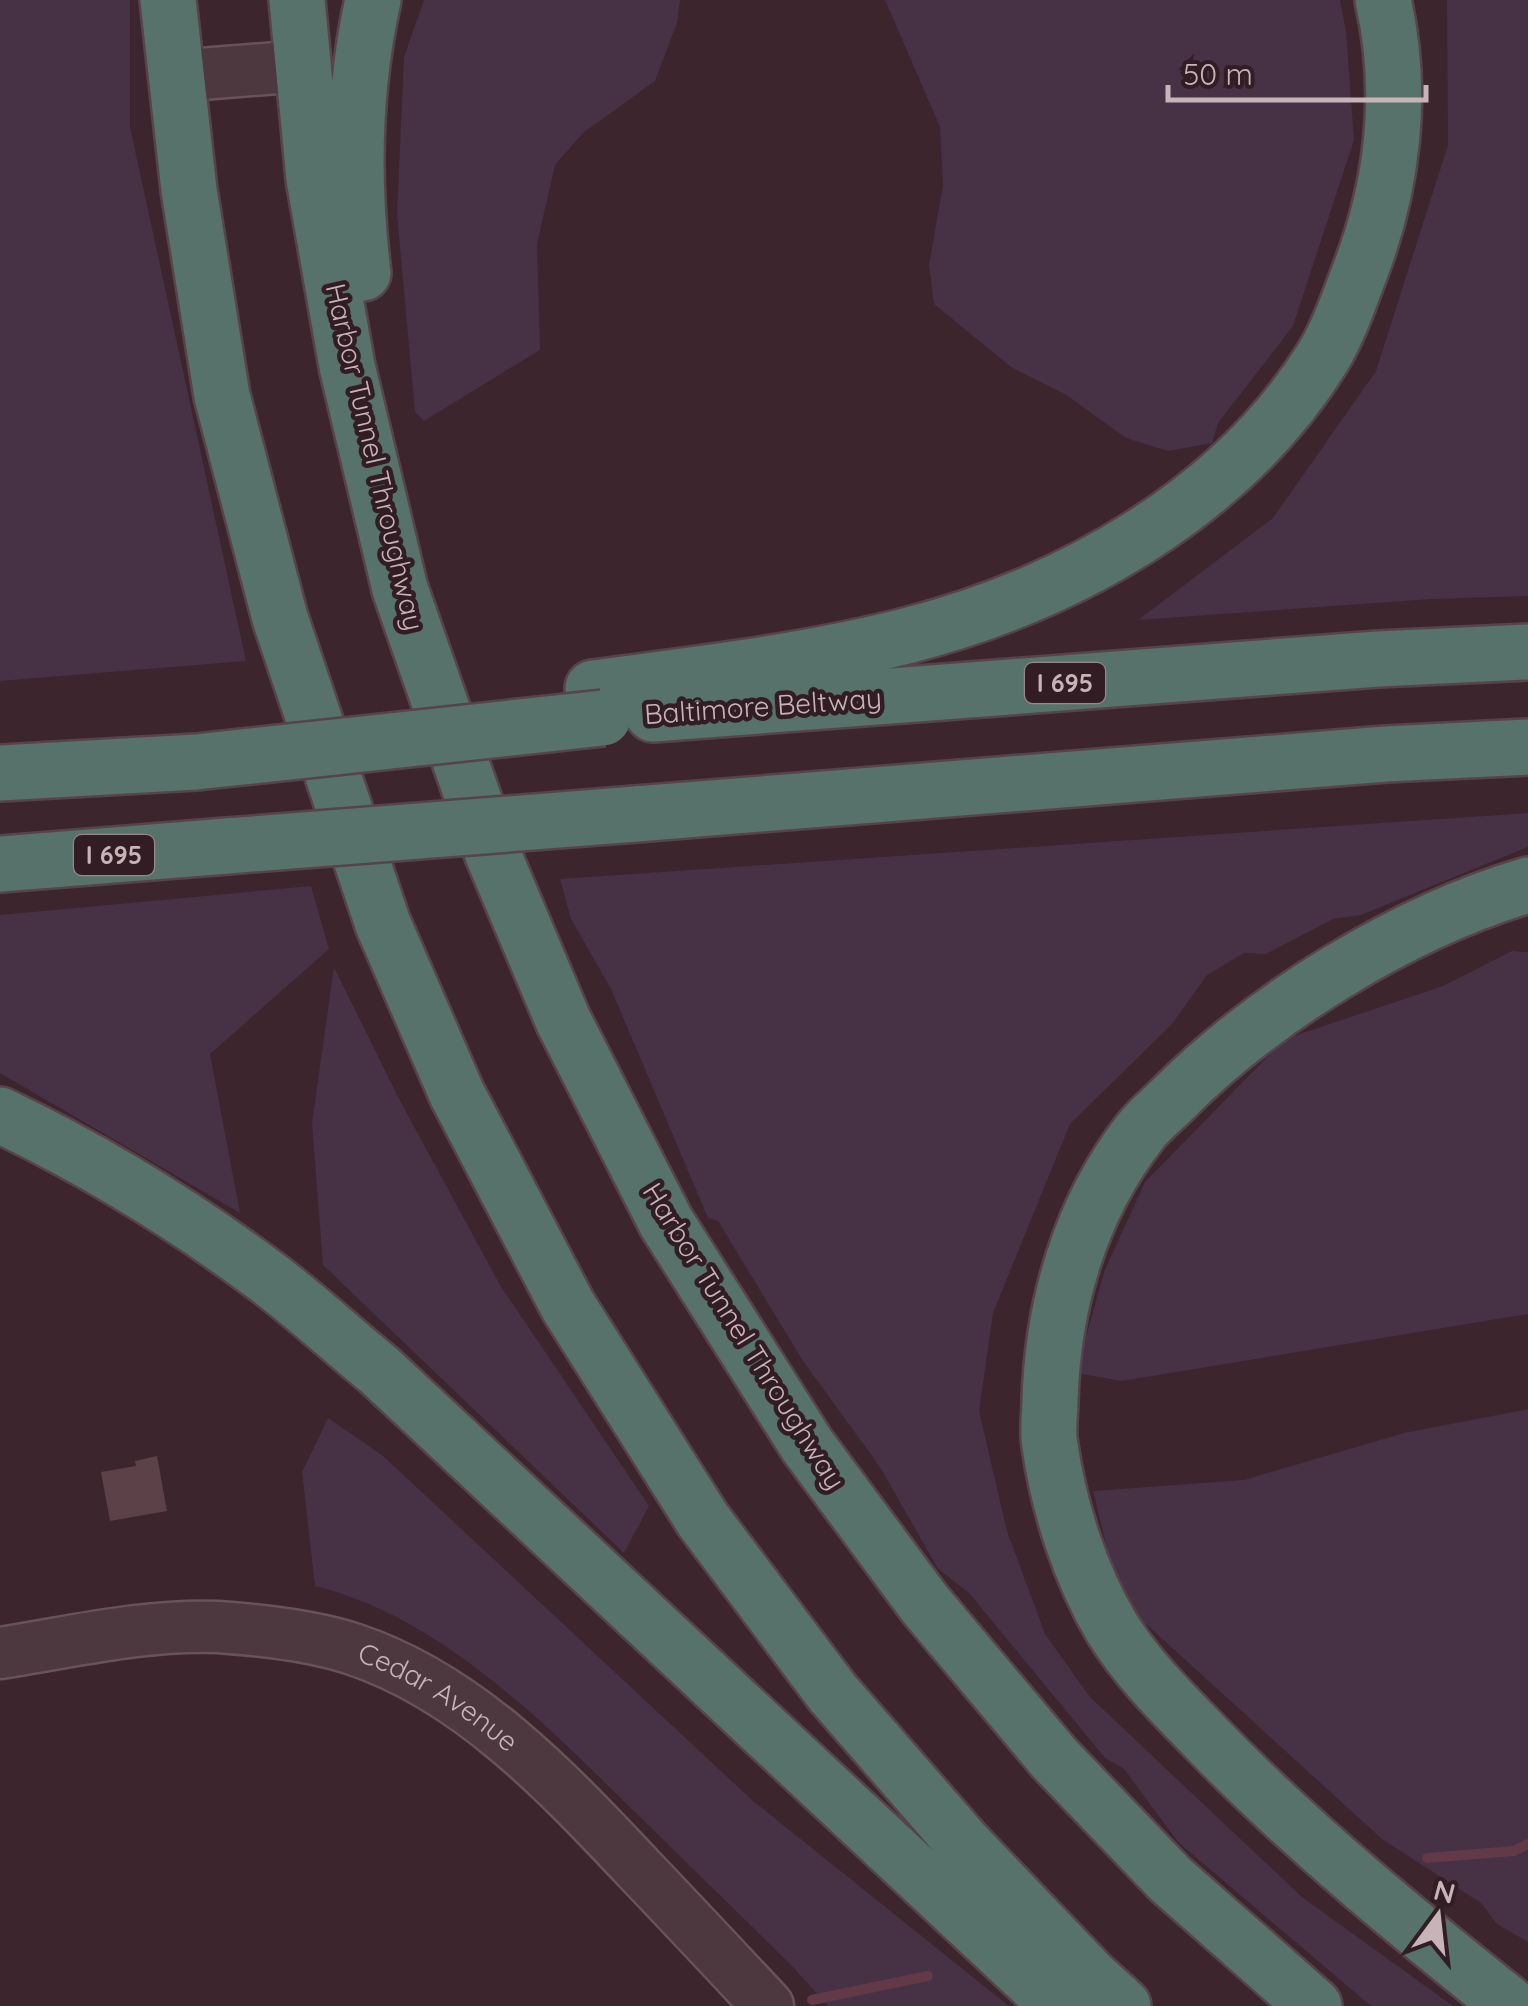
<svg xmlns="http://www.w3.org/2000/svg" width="1528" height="2006" font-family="Quicksand,sans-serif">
<rect width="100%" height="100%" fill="#3c252c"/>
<!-- green -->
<path fill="#463145" d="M0,0h130v127l116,534 -246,20z
M424,0h256l-3,23 -22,58 -72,52 -28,32 -18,79 3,106 -116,71 -9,-9 -18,-198 7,-157z
M885,0h455l6,31 8,109 -61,186 -75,97 -6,20 -44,8 -42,-13 -61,-44 -54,-27 -77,-63 -5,-39 14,-80 -3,-58z
M1447,0h81v596l-96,3 -294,21 135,-102 103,-147 72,-226z
M1528,813v34l-167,68 -28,4 -67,35 -22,-1 -37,22 -35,49 -102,100 -77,189 -14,98 28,120 38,103 45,63 212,200 151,109h-82l-193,-164 -54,-73 -19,-11 -136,-165 -31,-24 -58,-102 -77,-106 -85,-140 -10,-3 -97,-229 -40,-70 -11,-40z
M311,886l18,63 -119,105 30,159 -240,-140v-158z
M1512,951l16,1v362l-406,67 -46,-8 28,-101 41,-90 140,-143 158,-53z
M334,967l64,130 102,188 149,221 -25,47 -301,-288 -11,-142z
M1528,1409v533l-31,-18 -16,-21 -99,-64 -235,-214 -24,-11 -30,-123 151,-11 160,-47z
M328,1418l54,37 370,345 257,206h-181l-36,-40c-52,-51 -105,-103 -158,-155 -90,-88 -193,-194 -319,-225l-13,-114z"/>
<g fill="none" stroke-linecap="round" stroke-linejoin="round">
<!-- stream -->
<path stroke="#623946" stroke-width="10" d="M1427,1858l87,-7 14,-7
M812,2000l116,-24"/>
</g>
<!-- building -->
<path fill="#5c4148" d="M157,1456l10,55 -57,10 -9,-49 35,-6 -1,-5z"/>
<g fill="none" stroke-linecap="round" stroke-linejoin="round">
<!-- minor casing -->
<g stroke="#675359" stroke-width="55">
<g id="minor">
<path d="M176,76l127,-10"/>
<path id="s1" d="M0,1653c71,-11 145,-29 218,-26 43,3 93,8 135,22 115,38 204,133 285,219 44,46 87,92 130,138"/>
</g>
</g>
<!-- highway casing -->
<g stroke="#574349" stroke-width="60">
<path id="highway" d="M168,0l21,190 33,206 58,222 103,306 74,170 111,212 135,214 129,172 131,151 127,133 33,30
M297,0l17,179 33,187 53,223 92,263 71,168 103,202 141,223 117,158 130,155 116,121 144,127
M363,273c-11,-92 -10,-183 10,-273
M593,688c105,-14 210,-26 313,-52 164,-42 326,-133 417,-279 15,-25 26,-56 36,-83 34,-87 45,-182 24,-274
M653,714l725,-55 150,-7
M0,773l196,-11
M636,814l750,-60 142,-7
M0,864l227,-18
M0,1115c94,45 184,100 267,162 39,29 75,63 112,93l680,636
M1511,2006c-105,-84 -210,-170 -303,-266 -34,-35 -70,-70 -96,-112 -32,-54 -53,-120 -62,-182 -3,-15 0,-31 0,-46 3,-96 30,-191 90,-268 9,-12 22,-22 33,-33 92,-92 230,-177 355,-214"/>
</g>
<!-- minor -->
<use href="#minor" stroke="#4c383e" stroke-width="50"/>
<!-- highway -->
<use href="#highway" stroke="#56726a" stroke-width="55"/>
<!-- highway-bridge casing -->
<g stroke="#574349" stroke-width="60" stroke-linecap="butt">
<path id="highway-bridge" d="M196,762l407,-44
M227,846l409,-32"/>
</g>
<!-- highway-bridge -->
<use href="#highway-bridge" stroke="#56726a" stroke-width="55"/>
</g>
<g text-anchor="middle" stroke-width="9" stroke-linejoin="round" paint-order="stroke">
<!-- shield labels -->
<g fill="#311d23" stroke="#9a878c" stroke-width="2.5">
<rect x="1025" y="663" width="80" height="40" rx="8"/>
<rect x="74" y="835" width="80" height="40" rx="8"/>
</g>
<g font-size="25" font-weight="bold" fill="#c7b4b9">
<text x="1065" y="692">I 695</text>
<text x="114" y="864">I 695</text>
</g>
<!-- street labels -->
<g font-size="28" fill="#c7b4b9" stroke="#311d23">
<text transform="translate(375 457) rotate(77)" y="10">Harbor Tunnel Throughway</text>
<text transform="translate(763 706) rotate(-4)" y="10">Baltimore Beltway</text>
<text transform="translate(744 1336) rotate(58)" y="10">Harbor Tunnel Throughway</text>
<text dy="10" stroke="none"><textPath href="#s1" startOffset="455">Cedar Avenue</textPath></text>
</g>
</g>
<!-- north arrow -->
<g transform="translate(1438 1916) rotate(15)" stroke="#311d23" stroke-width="8" paint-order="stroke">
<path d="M0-8L18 38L0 25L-18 38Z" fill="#c7b4b9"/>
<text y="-15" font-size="28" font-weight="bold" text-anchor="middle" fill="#c7b4b9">N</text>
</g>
<!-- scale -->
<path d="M1168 85v15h258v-15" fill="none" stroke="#c7b4b9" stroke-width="5"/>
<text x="1183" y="85" font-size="30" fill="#c7b4b9" stroke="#311d23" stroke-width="8" paint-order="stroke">50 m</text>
</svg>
